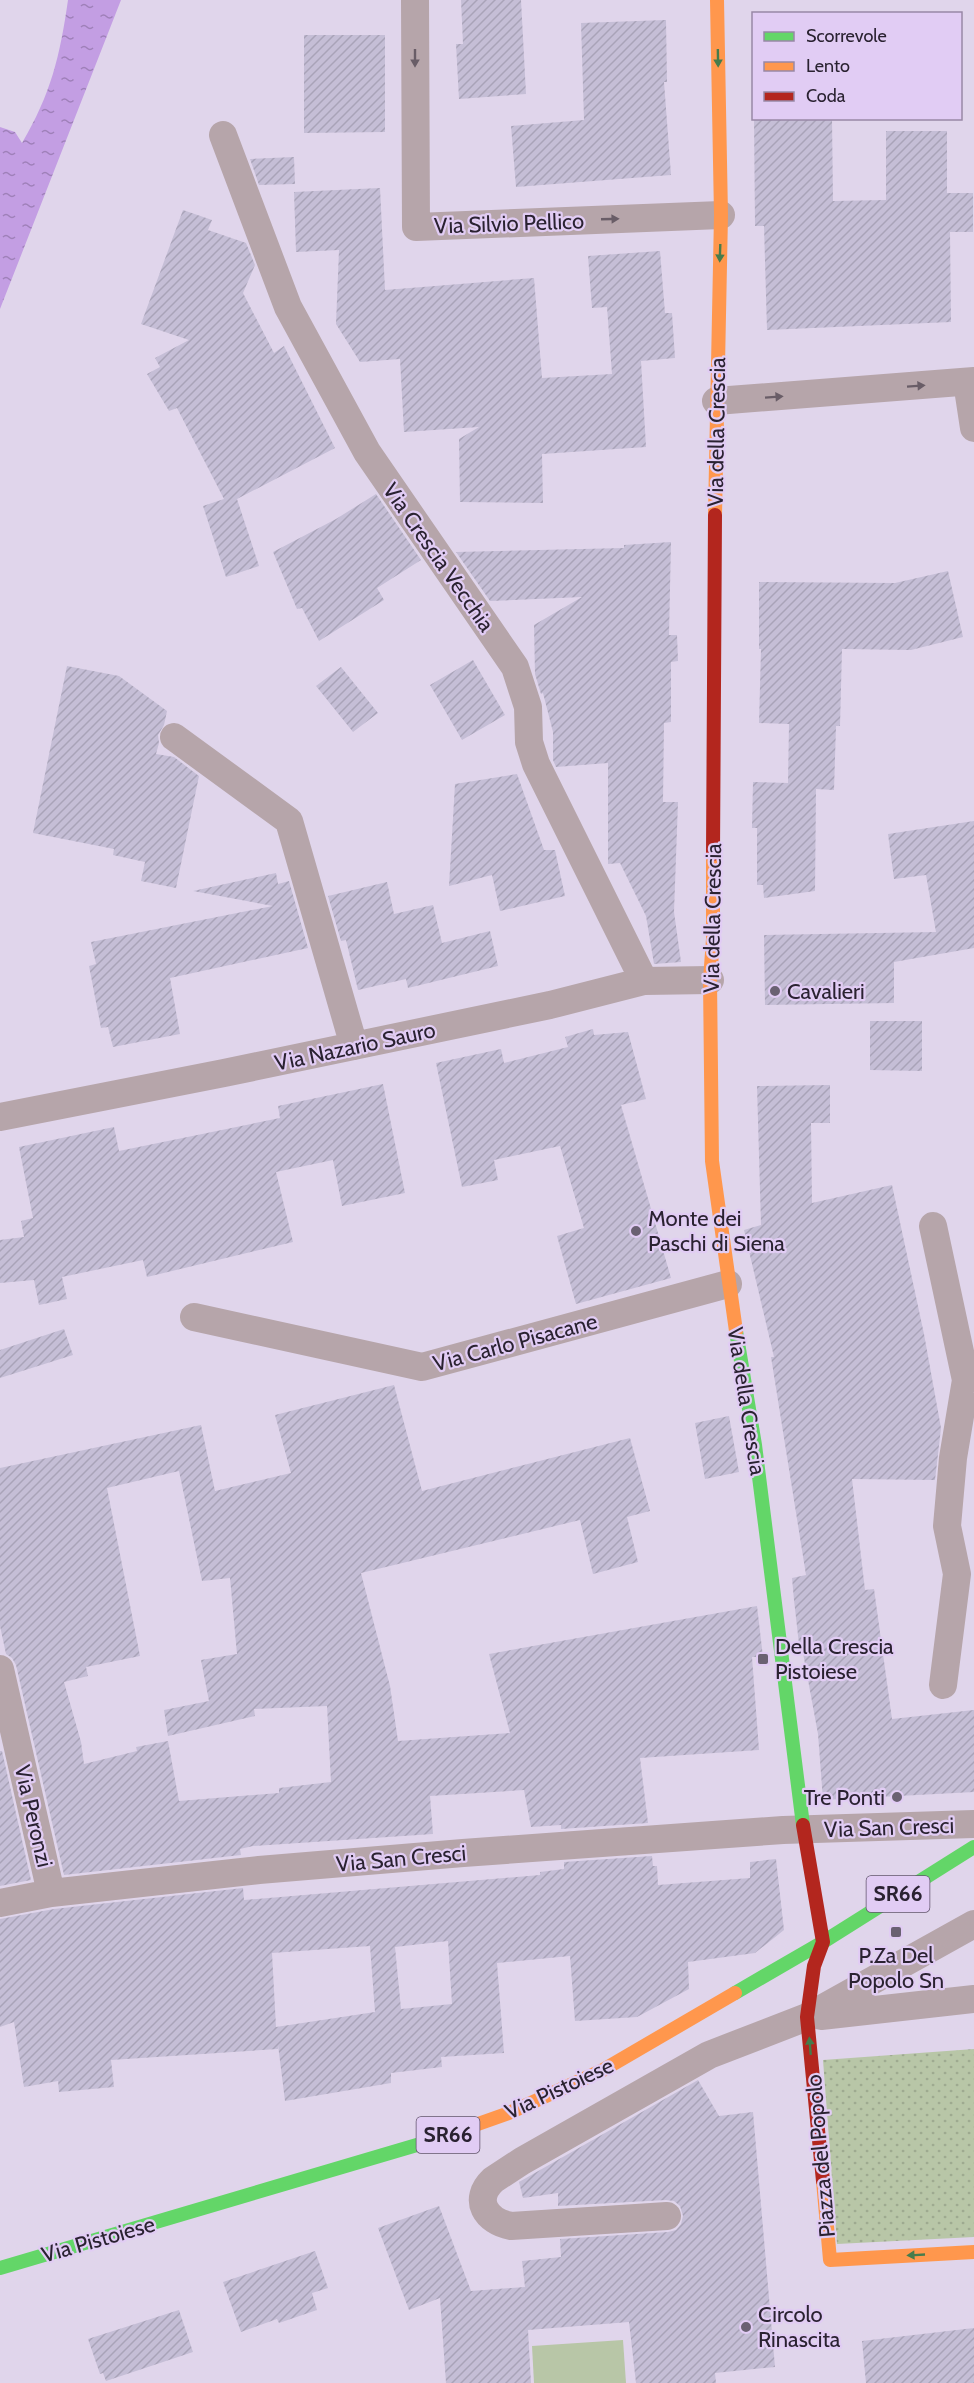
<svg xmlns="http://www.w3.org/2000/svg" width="974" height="2383" font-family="Cabin,sans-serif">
<defs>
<pattern id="grass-dots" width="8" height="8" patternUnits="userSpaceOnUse" patternTransform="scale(1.5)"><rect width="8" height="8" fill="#b8c6a7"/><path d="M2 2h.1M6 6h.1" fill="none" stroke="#9eaa90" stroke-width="1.8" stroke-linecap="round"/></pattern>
<pattern id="water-ripples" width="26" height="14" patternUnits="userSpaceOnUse" patternTransform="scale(1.5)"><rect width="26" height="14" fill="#c39ee3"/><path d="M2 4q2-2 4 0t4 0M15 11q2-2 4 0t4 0" fill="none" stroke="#9f80b9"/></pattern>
<pattern id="building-hatch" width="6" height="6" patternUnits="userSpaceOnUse" patternTransform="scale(1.5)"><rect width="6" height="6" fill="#c5bed6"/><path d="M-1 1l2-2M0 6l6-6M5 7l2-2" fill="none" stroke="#a9a3b8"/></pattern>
</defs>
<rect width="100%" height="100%" fill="#e0d5eb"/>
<!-- grass -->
<path fill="url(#grass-dots)" d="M974,2049v188l-137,7 -14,-184z"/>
<!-- pitch -->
<path fill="#b8c6a7" d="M623,2340l3,43h-92l-2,-37z"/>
<!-- water -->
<path fill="url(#water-ripples)" d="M68,0h53l-121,309v-182l15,5 7,11c29,-49 38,-87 46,-143z"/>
<!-- building -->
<path fill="url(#building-hatch)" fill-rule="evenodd" d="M461,0h60l5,94 -67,5 -3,-55h7z
M666,20l1,62h-3l7,93 -155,12 -5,-61 73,-6 -3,-97z
M304,35h81v97l-81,1z
M754,118h78l1,83 53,-1v-69h61v62h26v39h-23l1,90 -184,8 -3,-104h-9z
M294,157l1,27 -36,1 -9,-26z
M380,188l5,102 149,-12 8,100 70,-4 -5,-67 -15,1 -4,-52 72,-5 5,62h7l3,45 -34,3 5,86 -104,7 1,49 -83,-1 -1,-63 20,-12 -75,5 -4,-73 -40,3 -24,-38 3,-74 -43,2 -2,-60z
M183,210l29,10 -4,10 38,13 9,22 -12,28 31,60 10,-7 51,102 -98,51 22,67 -33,11 -23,-71 21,-7 -47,-91 -8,3 -22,-37 13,-7 -5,-9 34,-18 -48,-16z
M376,494l45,66 -44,28 7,12 -65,41 -17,-33 -5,1 -24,-57 63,-33z
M671,542l-2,93h8l1,26 -7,1v60l-7,1 -1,79h15l-4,110 7,50 -27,2 -8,-48 -26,-53 -12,1v-101l-52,4 -3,-7v-28l-10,-39 -2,1 -6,-20 -1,-49 48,-28 -92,4 -34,-49 168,-4v-3z
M948,571l15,66 -52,13 -69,-1 -2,77h-4l-2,64 -18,-1 -1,102 -51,7 -1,-13h-6v-57h-5l1,-46 35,1 1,-59 -30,-1 2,-74h-2v-67l136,1z
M473,660l32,55 -43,25 -32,-55z
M67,666l52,10 48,35 -3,14 -6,10 1,8 -3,11 18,3 25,19 -23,112 -35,-7 4,-19 -32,-7 1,-6 -81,-16z
M341,667l37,46 -25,19 -37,-46z
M517,774l27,76h11l10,46 -65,15 -8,-36 -43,11 6,-102z
M974,821v127l-80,14v41l-129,2 -1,-70 172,-3 -10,-57 -32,4 -6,-45z
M276,873l2,11 11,-3 19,67 -138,30 10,56 -67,13 -5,-20 -7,1 -12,-62 7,-2 -5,-22 182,-36 -80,-15z
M387,882l7,32 39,-9 9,38 48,-12 8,35 -90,22 -2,-9 -48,11 -12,-50 -5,1 -13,-45z
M870,1021h52v50l-52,-1z
M593,1029l1,6 34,-3 18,67 -25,6 50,173 -95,26 -19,-68 27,-8 -24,-82 -66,14 4,20 -36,7 -26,-124 65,-14 3,14 64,-16 -3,-10z
M383,1084l22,109 -63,13 -9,-46 -57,12 17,70 -146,35 -4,-17 -81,17 5,22 -28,6 -5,-25 -34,3v-43l24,-3 -3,-16 12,-3 -14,-71 95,-20 5,24 161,-33 -2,-12z
M830,1085v38h-19l1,80 80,-18 32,149 17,94 -6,52 -83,-1 13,111 9,-1 18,130 82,-9v82l-151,8 -5,-66 -15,-81h-3l-6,-53 -2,-22 14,-3 -35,-218h3l-30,-127 17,-5 -4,-139z
M64,1329l9,26 -73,23v-28z
M394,1385l28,106 208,-53 20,73 -23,6 11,45 -45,12 -13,-54 -219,53 29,113 8,55 112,-8 -21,-79 268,-48 6,51h-11l7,93 -119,8 8,65 -87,6v-4l-30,2 -7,-37 -94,6 3,38 -180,12 -13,3 1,6 -177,20 -48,-210 -4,-7 -6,-4 -6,-28v-158l201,-43 14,66 76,-18 -16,-58zM179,1471l23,110 28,-3 7,76 -36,6 8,41 -45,9 4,26 87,-20 -1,-7 73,-3 4,76 -52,6v5l-100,8 -11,-60 -32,6 1,4 -53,13 -3,-22 -17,-60 24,-6 -2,-9 54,-11 -33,-168z
M729,1416l10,56 -34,7 -10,-56z
M0,1751h2l29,129 -31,6z
M652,1856l1,10h4l1,19 92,-7v-16l26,-3 8,71 -29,23 -67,9 1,27 -52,28 -62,4 -5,-65 -73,7 7,90 -63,4 1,10 -51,6v10l-106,18 -7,-56v4l-167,11 3,27 -55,5 -1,-11 -34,6 -10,-65 -14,5v-108l54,-10 189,-21 1,12 296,-25v-3l24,-3v-7zM448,1941l4,63 -51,5 -6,-62zM370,1946l5,66 -99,15 -4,-74z
M698,2080l21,36 34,-4 22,255 -60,6 1,10h-80l-7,-61 -101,8 3,53h-85l-6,-85 -31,12 -31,-82 61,-22 32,85 54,-4 -3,-26 39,-4 -1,-18 108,-7 8,-2 5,-6 2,-8 -3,-10 -6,-5 -8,-1 -108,6v-13l-35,5 -4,-16z
M315,2251l13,37 -16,5 5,17 -38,13 -2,-4 -36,13 -18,-50z
M179,2310l14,42 -87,29 -3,-8 -3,1 -12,-35z
M974,2328v55h-108l-4,-42z"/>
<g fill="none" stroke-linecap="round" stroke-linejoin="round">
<!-- street -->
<path stroke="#b6a5aa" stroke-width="28" d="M415,0l1,227 305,-12
M223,135l65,172 79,145 148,215 13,40 1,35 7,22 108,217
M967,382l7,46
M716,401l258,-20
M174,737l115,84 65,225
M0,1117l224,-44 326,-68 94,-24 66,-1
M933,1226l33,154
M194,1317l228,50 306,-83
M0,1669l51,224
M943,1685l14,-111 -10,-48 6,-68 13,-78 8,-2
M0,1903l51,-10 208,-23 204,-17 320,-23 191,-6
M821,2016l153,-17
M667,2216l-156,10c-25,-5 -39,-26 -18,-46l29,-19 187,-106 98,-38 167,-93"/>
<!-- fast -->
<path stroke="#63d668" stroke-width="14" d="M736,1331l19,114 48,380
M735,1993l88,-51 151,-95
M0,2268l427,-126"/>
<!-- slow -->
<path stroke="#ff974d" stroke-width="14" d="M715,515l6,-300 -4,-215
M713,854v85l-3,41 2,181 24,170
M427,2142l82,-29 94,-43 132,-77
M823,2181l7,79 144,-8"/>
<!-- jam -->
<path stroke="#b3261e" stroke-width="14" d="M713,854l2,-339
M803,1825l20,117 -9,24 -7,51 16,164"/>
</g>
<!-- one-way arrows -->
<defs><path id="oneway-solid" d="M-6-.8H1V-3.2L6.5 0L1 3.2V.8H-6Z" transform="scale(1.5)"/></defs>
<g fill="#695d67">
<use href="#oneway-solid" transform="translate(415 58) rotate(90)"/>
<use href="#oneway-solid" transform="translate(610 219) rotate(-2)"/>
<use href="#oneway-solid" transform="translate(916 386) rotate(-4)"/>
<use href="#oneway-solid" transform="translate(774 397) rotate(-4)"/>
</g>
<g fill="#467c4c">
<use href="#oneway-solid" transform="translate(718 58) rotate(89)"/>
<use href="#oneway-solid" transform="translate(720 253) rotate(92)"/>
<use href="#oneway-solid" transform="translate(810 2046) rotate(-95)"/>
<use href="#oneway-solid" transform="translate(916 2255) rotate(177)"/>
</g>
<!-- markers -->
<g fill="#6a6172" stroke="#e1ccf4" stroke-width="2">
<circle cx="775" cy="991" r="6"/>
<circle cx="636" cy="1231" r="6"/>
<rect x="757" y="1653" width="12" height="12" rx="3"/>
<circle cx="897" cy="1797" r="6"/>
<rect x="890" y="1926" width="12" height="12" rx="3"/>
<circle cx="746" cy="2327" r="6"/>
</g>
<g text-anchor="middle" stroke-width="4.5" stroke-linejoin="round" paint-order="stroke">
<!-- shield labels -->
<g fill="#e1ccf4" stroke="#61556c" stroke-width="1.5">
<rect x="866.5" y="1876" width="63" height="36" rx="4.5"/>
<rect x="416.5" y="2117" width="63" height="36" rx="4.5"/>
</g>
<g font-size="21" font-weight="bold" fill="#2a2231">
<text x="898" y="1901">SR66</text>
<text x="448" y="2142">SR66</text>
</g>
<!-- street labels -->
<g font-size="22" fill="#2a2231" stroke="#e1ccf4">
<text transform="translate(509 223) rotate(-2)" y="8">Via Silvio Pellico</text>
<text transform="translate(716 432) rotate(-89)" y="8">Via della Crescia</text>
<text transform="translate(439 557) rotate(55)" y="8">Via Crescia Vecchia</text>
<text transform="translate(712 918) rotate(-89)" y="8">Via della Crescia</text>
<text transform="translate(355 1046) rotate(-12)" y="8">Via Nazario Sauro</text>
<text transform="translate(515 1342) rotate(-15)" y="8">Via Carlo Pisacane</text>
<text transform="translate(747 1401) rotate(81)" y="8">Via della Crescia</text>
<text transform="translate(34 1816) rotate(77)" y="8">Via Peronzi</text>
<text transform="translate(889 1827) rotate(-2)" y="8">Via San Cresci</text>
<text transform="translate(401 1858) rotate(-5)" y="8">Via San Cresci</text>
<text transform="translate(559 2088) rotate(-25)" y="8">Via Pistoiese</text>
<text transform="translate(820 2156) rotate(-95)" y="8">Piazza del Popolo</text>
<text transform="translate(98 2239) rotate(-16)" y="8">Via Pistoiese</text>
</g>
<!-- poi labels -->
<g font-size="22" fill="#2a2231" stroke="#e1ccf4" text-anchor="start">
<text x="787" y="999">Cavalieri</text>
<text x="648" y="1226">Monte dei<tspan x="648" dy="25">Paschi di Siena</tspan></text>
<text x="775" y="1654">Della Crescia<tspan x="775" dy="25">Pistoiese</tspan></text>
<text x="885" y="1805" text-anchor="end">Tre Ponti</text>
<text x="896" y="1963" text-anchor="middle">P.Za Del<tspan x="896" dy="25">Popolo Sn</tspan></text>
<text x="758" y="2322">Circolo<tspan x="758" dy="25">Rinascita</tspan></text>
</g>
</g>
<!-- legend -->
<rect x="752" y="12" width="210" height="108" fill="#e1ccf4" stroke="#9888a6" stroke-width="1.5"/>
<rect x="764" y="32" width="30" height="9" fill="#63d668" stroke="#9888a6" stroke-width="1.5"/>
<text x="806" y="42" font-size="18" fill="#2a2231">Scorrevole</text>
<rect x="764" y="62" width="30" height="9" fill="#ff974d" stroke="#9888a6" stroke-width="1.5"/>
<text x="806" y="72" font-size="18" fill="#2a2231">Lento</text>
<rect x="764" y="92" width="30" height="9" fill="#b3261e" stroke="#9888a6" stroke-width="1.5"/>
<text x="806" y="102" font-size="18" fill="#2a2231">Coda</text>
</svg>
